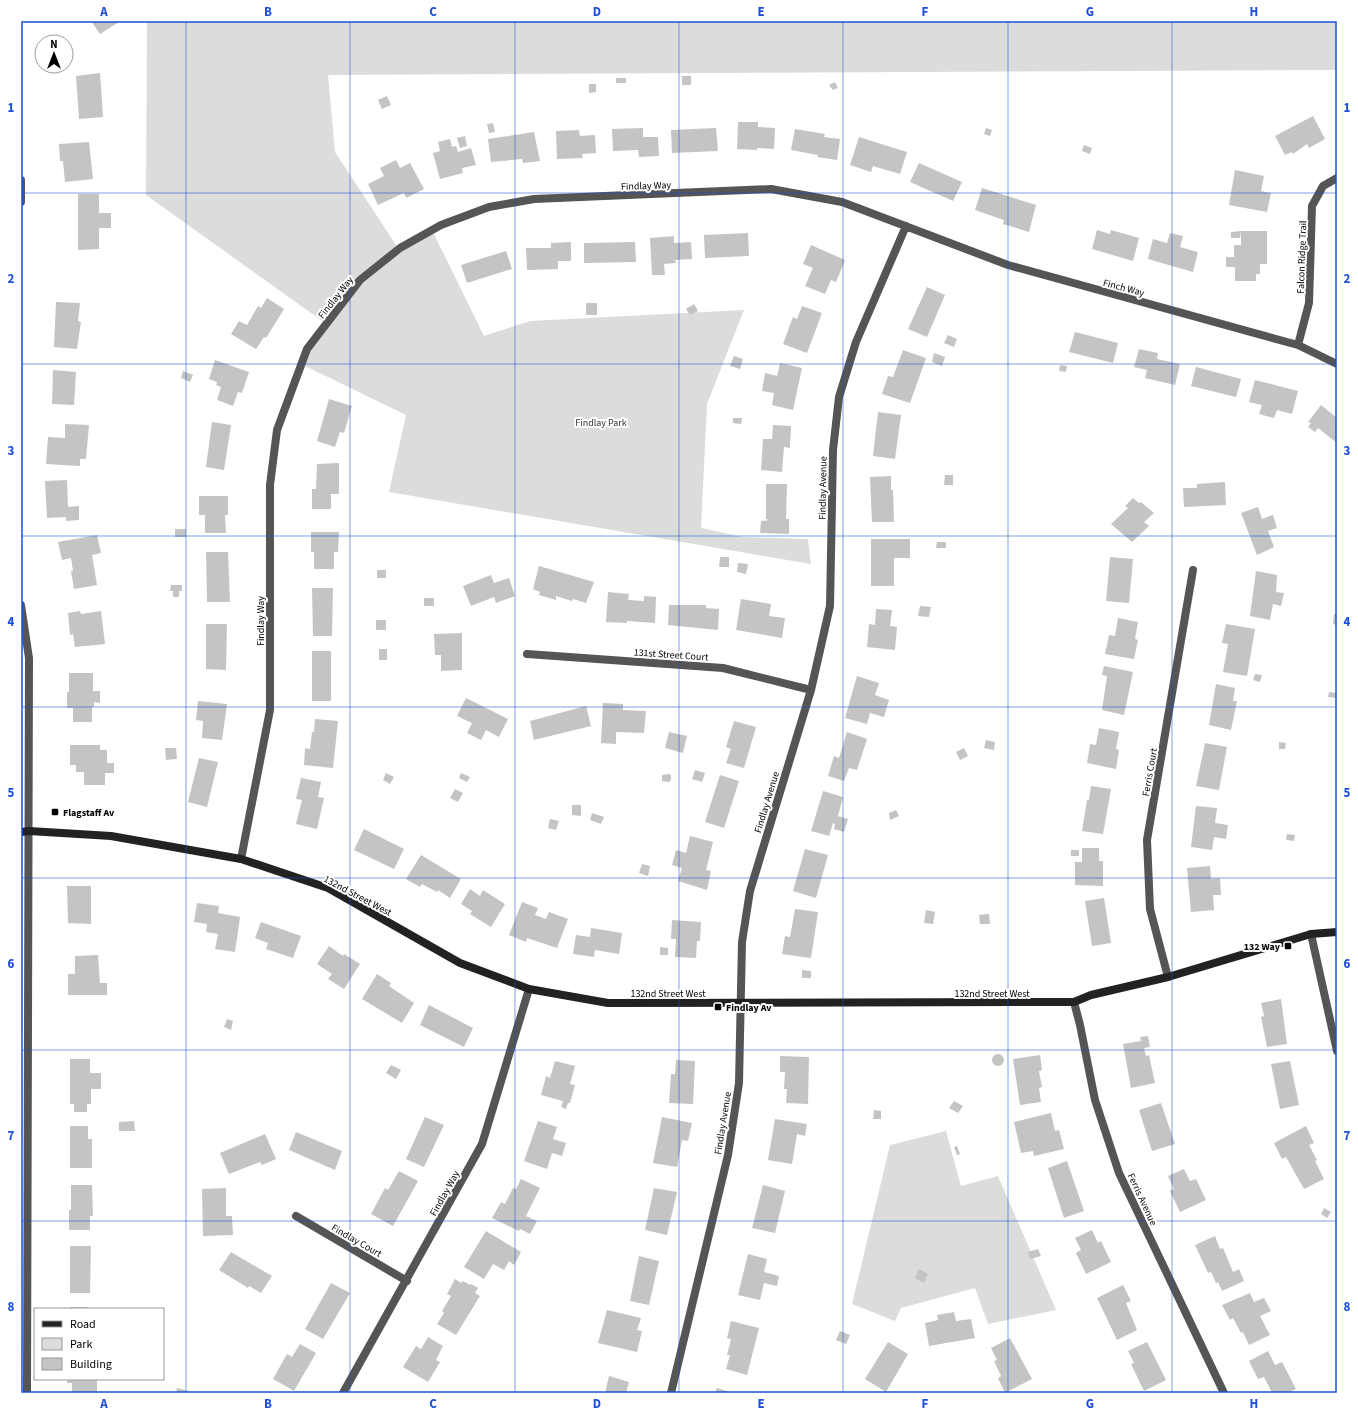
<svg xmlns="http://www.w3.org/2000/svg" width="1358" height="1414" font-family="'Source Sans 3',sans-serif">
<rect width="100%" height="100%" fill="#fff"/>
<!-- green -->
<path fill="#dcdcdc" d="M147,21h1190v49l-1009,5 7,77 63,96 34,-18 52,106 46,-15 214,-11 -37,94 -6,124 42,9 65,2 3,25 -422,-72 17,-77 -107,-52 26,-40 -179,-128z
M946,1131l15,55 37,-10 58,134 -68,14 -13,-36 -74,20 -6,13 -43,-17 38,-159z"/>
<!-- building -->
<path fill="#c4c4c4" d="M91,21h27l1,1 -19,12z
M100,73l3,44 -24,2 -3,-43z
M682,76h9v9h-9z
M616,78h10v5h-10z
M835,82l3,6 -5,2 -4,-5z
M589,84h7v8l-7,1z
M387,96l4,9 -9,4 -4,-9z
M1313,116l12,23 -16,9 -2,-4 -14,10 -1,-2 -7,3 -10,-19z
M738,122h20v5l17,1 -1,21 -17,-1v2l-20,-1z
M493,123l2,9 -6,1 -2,-9z
M643,128v9h15l1,19 -20,1 -1,-7 -25,1 -1,-22z
M716,128l2,23 -46,2 -1,-23z
M986,128l6,2 -2,6 -6,-2z
M795,129l30,5 -1,3 16,2 -3,21 -20,-3 1,-2 -27,-5z
M579,130l1,6 15,-1 1,18 -14,1 1,4 -26,1 -1,-28z
M534,132l6,29 -17,2 -1,-4 -31,3 -3,-23z
M465,136l2,10 -7,2 -3,-10z
M859,137l48,15 -7,22 -27,-8 -2,6 -21,-7z
M450,139l2,8 4,-1 2,6 13,-4 5,17 -14,3 1,5 -23,6 -7,-26 7,-2 -2,-9z
M89,142l4,37 -28,3 -2,-21h-3l-1,-17z
M1084,145l8,3 -2,6 -8,-3z
M396,160l4,8 10,-5 14,26 -18,9 -2,-5 -26,12 -10,-21 16,-8 -4,-8z
M919,163l43,19 -9,19 -43,-19z
M1235,170l29,6 -3,15 10,2 -4,19 -38,-7z
M982,188l54,17 -7,27 -26,-8 1,-4 -29,-10z
M78,194h21v19h12v15h-12v21l-21,1z
M1097,230l13,4 1,-4 28,8 -6,23 -41,-12z
M1241,231h26v33h-7v10h-4v7h-21v-14h-9v-10h8v-12h7v-14l-1,7h-9v-6z
M748,233l1,23 -44,2 -1,-23z
M1170,233l13,3 -3,11 18,5 -5,20 -45,-13 5,-20 14,4z
M674,236v7l17,-1 1,17 -17,1 1,3 -12,1 1,11h-13l-2,-37z
M571,242v19h-13v8l-31,1 -1,-22h25v-5z
M635,242l1,20 -52,1v-20z
M811,245l34,15 -9,22 -5,-2 -6,14 -20,-8 8,-18 -10,-4z
M506,251l6,18 -45,14 -6,-18z
M927,287l18,8 -18,42 -19,-8z
M267,298l17,11 -18,29 -2,-1 -8,12 -25,-15 8,-13 8,4 11,-19 3,2z
M56,302l24,1 -2,18 3,1 -4,27 -23,-2z
M586,303h11v12h-11z
M694,304l4,7 -8,4 -4,-6z
M802,306l20,7 -15,40 -24,-9 10,-27 4,2z
M1075,332l43,11 -5,20 -44,-11z
M948,335l9,4 -3,8 -10,-4z
M1139,349l19,4 -1,6 23,5 -5,21 -30,-7 2,-8 -13,-3z
M903,350l23,8 -16,45 -28,-9 6,-18 5,1z
M934,353l11,4 -3,9 -10,-4z
M734,356l9,3 -3,10 -10,-3z
M215,360l34,12 -7,21 -4,-1 -5,14 -16,-6 4,-13 -5,-2 1,-3 -8,-3z
M780,363l22,5 -9,42 -21,-5 2,-12 -12,-2 3,-18 12,3z
M1060,365l7,1 -1,6 -7,-1z
M1196,367l45,12 -5,18 -45,-11z
M53,370l23,2 -2,33 -22,-1z
M183,371l10,4 -3,7 -9,-4z
M1255,380l43,11 -6,23 -15,-4 -3,8 -15,-4 3,-9 -13,-3z
M329,399l23,7 -8,27 -4,-1 -5,15 -18,-6z
M1321,405l16,13v25l-19,-15 -3,4 -7,-5 3,-4 -3,-1z
M878,412l23,3 -6,44 -22,-3z
M733,418h9l-1,6 -8,-1z
M212,422l19,3 -7,45 -18,-3z
M65,424l24,1 -3,34h-6v7l-34,-2 2,-27 17,1z
M773,425l18,1 -1,22 -6,-1 -2,25 -21,-2 2,-31h9z
M339,463v31h-8v15h-19v-20h4l1,-25z
M945,475h8v10h-9z
M891,476v14h2l1,32h-22l-2,-45z
M67,480l1,27 11,-1v14l-13,1v-4l-19,1 -2,-37z
M1225,482l1,23 -42,2 -1,-19h14v-4z
M766,484h21l-1,35h3v15l-29,-1 1,-12 8,-1 -3,-1z
M199,496h29v19h-3l1,18h-21v-18h-6z
M1133,498l6,5 2,-1 13,11 -10,9 5,4 -17,16 -21,-18 17,-16 -3,-2z
M1258,507l4,12 11,-4 4,13 -9,3 6,16 -17,8 -16,-42z
M175,529h11v8h-11z
M311,532h28l-1,20h-4v17h-20v-17h-3z
M97,535l4,18 -9,2 5,30 -23,4 -3,-18h2l-2,-13 -9,2 -4,-18z
M871,539h39v19h-16v28h-23z
M937,542h9v6h-10z
M206,552h22l2,50h-23z
M720,557h9v10h-10z
M1110,557l23,2 -4,44 -23,-2z
M738,563l10,1 -2,10 -9,-2z
M539,566l55,16 -8,21 -13,-4 -1,2 -16,-5v4l-17,-5 1,-3 -7,-3z
M377,570h9v8h-9z
M1256,571l21,4 -1,17 8,1 -3,13 -8,-2 -3,16 -20,-4z
M491,575l3,8 15,-5 6,18 -19,7 -2,-6 -23,9 -8,-20z
M171,585h11v6h-3v6h-6v-6h-3z
M312,588h21l-1,48h-19z
M608,592l21,2 -1,6 16,1v-5l12,1 -1,26 -28,-2v2l-21,-1z
M424,598h10v8h-10z
M741,599l30,5 -2,12 16,2 -3,20 -46,-8z
M669,605h37v3l13,1 -1,21 -50,-5z
M920,606l11,1 -2,10 -11,-1z
M876,609l16,1 -2,16 7,1 -2,23 -28,-3 2,-23 6,1z
M80,611l1,3 20,-3 4,33 -30,3 -2,-13 -3,1 -2,-22z
M1334,614h3v11l-4,-1z
M1118,618l20,4 -3,17 3,1 -4,19 -29,-5 4,-19 6,1z
M376,620h10v10h-10z
M206,624h21l-1,46 -20,-1z
M1226,624l29,5 -8,47 -24,-4 5,-28 -6,-1z
M462,633v37l-21,1v-16h-6l-1,-21z
M379,649h8v11h-8z
M312,651h19v50h-19z
M1104,666l29,6 -9,43 -22,-5 5,-34 -5,-1z
M69,673h24v18h7v12l-6,-1v5h-2v15h-19v-14h-6v-16h2z
M1255,674l7,1 -2,7 -7,-2z
M857,676l22,7 -4,12 14,5 -5,17 -14,-4 -3,11 -22,-6z
M1216,684l19,4 -2,13h4l-6,29 -22,-5z
M1329,692l7,1v5l-8,-1z
M466,698l42,21 -9,18 -13,-7 -5,10 -14,-7 5,-10 -15,-7z
M198,701l29,3 -5,36 -20,-2 1,-17 -7,-1z
M603,703l20,1v6l23,1 -2,22 -28,-1v12l-15,-1z
M586,706l5,20 -57,14 -4,-19z
M315,719l23,2 -5,47 -29,-3 1,-17 5,1 2,-17h2z
M734,721l22,6 -12,41 -18,-5 5,-14 -5,-2z
M1099,728l20,4 -3,17 3,1 -3,19 -29,-6 3,-19 6,1z
M669,732l18,4 -4,17 -18,-5z
M847,732l20,7 -10,31 -8,-2 -5,13 -16,-5 6,-20 5,2z
M986,740l9,2 -1,8 -10,-2z
M1279,742l7,1 -1,6h-6z
M1205,743l22,4 -8,43 -23,-4z
M70,745h30v5h7v13h7v10h-9v12h-21v-13h-8v-7h-6z
M165,748h11l1,11 -11,1z
M964,748l4,8 -8,4 -4,-8z
M199,758l19,4 -11,45 -19,-5z
M695,770l10,3 -3,9 -10,-3z
M386,773l8,4 -4,7 -7,-4z
M461,773l9,4 -3,5 -8,-4z
M669,774l2,1v5l-2,2 -7,-1v-6z
M720,775l19,6 -15,47 -19,-6z
M301,778l20,4 -3,15 6,1 -7,31 -21,-5 6,-24 -6,-1z
M1091,786l20,3 -8,45 -21,-3 5,-31h2z
M455,789l8,4 -5,9 -8,-4z
M823,791l20,6 -5,19 10,3 -4,13 -10,-3 1,-5 -2,-1 -4,13 -18,-5z
M572,805h9v11l-9,-1z
M1196,806l21,2 -2,15 13,2 -2,14 -12,-2 -2,13 -21,-3z
M896,810l3,6 -9,4 -1,-7z
M592,813l12,4 -3,7 -11,-4z
M550,819l9,2 -3,9 -8,-2z
M364,829l40,20 -10,20 -40,-19z
M1287,834l8,1 -1,6 -8,-1z
M690,836l23,6 -7,28 5,1 -4,19 -29,-9 4,-13 -10,-3 4,-15 10,3z
M1082,848h17v13h4v25l-28,-1v-23h7z
M805,849l23,6 -12,43 -23,-7z
M1071,850h8v6h-8z
M421,855l40,24 -11,19 -12,-8 -1,2 -15,-8 -2,3 -14,-8z
M642,864l8,2 -2,10 -9,-3z
M1210,866l1,13 9,-1 1,17h-8l1,15 -23,2 -4,-44z
M67,886h24v38l-23,-1z
M470,889l10,7 3,-6 22,14 -14,23 -21,-13 2,-3 -11,-7z
M1104,898l7,45 -19,3 -7,-45z
M522,902l16,6 -3,7 11,4 3,-7 19,7 -11,29 -30,-10 -1,4 -17,-7z
M197,903l22,3 -1,7 22,4 -5,35 -20,-3 3,-15 -12,-2 1,-8 -13,-2z
M795,909l23,3 -7,46 -29,-4 3,-18 5,1z
M926,910l9,2 -2,12 -9,-1z
M989,914l1,10h-10l-1,-9z
M672,920l29,2 -1,19h-3l-1,17 -21,-1 1,-18h-5z
M261,922l40,14 -8,22 -27,-9 2,-6 -13,-5z
M591,928l31,5 -3,21 -24,-4 -1,7 -21,-3 3,-19 14,2z
M329,946l14,10 1,-2 16,10 -16,25 -16,-10 4,-5 -15,-10z
M660,947l8,1v7h-8z
M98,955l2,28h7v12h-39v-21h7v-18z
M802,970l9,1v7h-9z
M377,974l14,9 -2,3 25,17 -12,20 -40,-24z
M1281,999l6,45 -20,3 -6,-30 3,-1 -3,-13z
M429,1005l44,23 -9,19 -44,-22z
M227,1019l6,2 -2,9 -7,-3z
M1148,1036l2,11 -6,1 2,8 3,-1 6,28 -24,5 -8,-44 18,-3 -1,-4z
M992 1060a6 6 0 1 1 12 0a6 6 0 1 1-12 0Z
M1040,1055l2,15 -3,1 3,16 -3,1 2,14 -21,3 -7,-46z
M780,1056l29,1 -1,47 -22,-1 1,-14h-3l1,-17h-5z
M70,1059h20v14h11v16h-10v15h-4v8h-13v-8h-4z
M676,1060l19,1 -2,43 -24,-1 2,-29h4z
M555,1061l20,5 -5,18 5,1 -5,18h-2l-2,6 -5,-2 2,-6 -22,-6 5,-19 4,2z
M1290,1061l9,44 -19,4 -9,-45z
M391,1065l10,5 -5,9 -10,-6z
M954,1101l9,5 -5,7 -9,-5z
M1161,1103l14,41 -23,7 -13,-41z
M874,1110l7,1v8h-8z
M1051,1113l4,18 4,-1 5,19 -30,7 -1,-5 -12,2 -7,-31z
M425,1117l19,8 -20,42 -18,-8z
M662,1117l30,6 -4,18 -6,-1 -5,27 -24,-4z
M775,1119l32,5 -2,12 -8,-2 -5,30 -24,-4z
M134,1121l1,10h-16v-9z
M538,1121l19,6 -4,12 13,4 -4,13 -10,-3 -5,16 -23,-8z
M70,1126h18v13h4v29h-22z
M1306,1126l8,17 -5,2 8,15 -2,1 9,18 -20,10 -18,-32 -4,2 -8,-16z
M296,1132l46,19 -7,19 -46,-20z
M265,1134l11,25 -14,6 -2,-3 -31,12 -9,-21z
M957,1146l3,8 -3,1 -3,-8z
M1067,1161l17,50 -20,7 -16,-50z
M1184,1169l6,12 6,-2 10,21 -26,12 -10,-21 4,-2 -6,-13z
M399,1171l19,10 -25,45 -22,-12 14,-26 3,2z
M521,1179l19,9 -14,28 11,5 -7,13 -10,-5 -1,2 -27,-13 9,-16 4,2 8,-16 3,1z
M71,1185h21l1,31h-3v14h-21v-20h2z
M763,1185l22,6 -10,42 -23,-5z
M226,1188v28h6l1,19 -30,1 -1,-47z
M654,1188l23,4 -10,43 -22,-5z
M1324,1208l7,4 -4,6 -6,-4z
M1092,1230l6,13 3,-2 10,21 -25,12 -10,-21 5,-3 -6,-12z
M486,1231l35,21 -7,13 -5,-4 -5,9 -11,-6 -9,15 -20,-12z
M1215,1236l5,13 3,-1 10,24 6,-3 5,12 -22,10 -4,-9 -2,1 -5,-11 -3,1 -13,-28z
M70,1246h21l-1,47h-20z
M1038,1249l3,7 -11,3 -2,-7z
M231,1252l41,24 -11,17 -12,-7 -1,2 -29,-18z
M748,1254l19,5 -3,13 15,4 -2,10 -13,-3 -4,17 -22,-5z
M639,1256l20,5 -10,44 -19,-4z
M919,1269l9,5 -4,9 -9,-5z
M455,1279l6,4 2,-2 7,4 1,-1 7,4 -3,5 5,3 -24,39 -19,-11 7,-11 -2,-2 9,-15 -4,-2z
M331,1283l19,10 -27,46 -18,-10z
M1123,1285l8,16 -5,2 11,27 -20,10 -20,-42z
M1250,1293l4,9 10,-4 7,13 -11,5 10,19 -21,10 -6,-13 -2,1 -8,-15 -3,2 -8,-15z
M70,1307h18v2h-18z
M607,1310l34,8 -4,12 5,1 -5,21 -39,-9z
M954,1312l2,9 15,-2 4,19 -46,8 -4,-23 13,-3 -1,-5z
M731,1321l28,7 -12,47 -21,-6 4,-14h-3l4,-16 -4,-1z
M840,1331l10,4 -4,9 -10,-4z
M428,1337l15,9 -7,14 4,2 -12,20 -25,-15 13,-21 5,3z
M1010,1338l22,41 -27,14 -7,-15 3,-2 -7,-15 3,-1 -6,-12z
M888,1342l20,12 -22,38 -21,-13z
M1147,1342l19,38 -22,11 -13,-27 3,-1 -6,-12z
M300,1344l16,9 -22,38 -21,-12 14,-25 5,3z
M1268,1351l7,14 7,-3 14,27 -9,4h-15l-8,-16 -6,2 -9,-18z
M609,1376l20,6 -3,11h-21z
M67,1379h30v14h-25v-10h-5z
M177,1388l12,3v2h-13z
M717,1388l16,5h-18z"/>
<g fill="none" stroke-linecap="round" stroke-linejoin="round">
<!-- street -->
<path stroke="#555" stroke-width="8" d="M21,180v22
M1298,345l11,-42 3,-97 11,-20 14,-8
M21,605l8,53 -2,735
M527,654l196,14 88,22
M241,859l29,-149v-225l7,-55 30,-81 53,-69 40,-32 41,-23 48,-18 45,-8 237,-10 71,13 166,63 290,80 39,19
M1311,934l26,117
M1168,977l-18,-68 -3,-69 46,-270
M1074,1002l6,23 15,75 24,73 105,220
M296,1216l111,65
M343,1393l139,-249 47,-155
M671,1393l57,-238 11,-72 3,-141 8,-51 61,-201 19,-84 3,-156 6,-53 17,-55 50,-116"/>
<!-- secondary -->
<path stroke="#222" stroke-width="8" d="M21,832l8,-1 82,5 130,23 87,29 132,75 69,26 79,14 466,-1 17,-7 77,-18 143,-43 26,-2"/>
</g>
<!-- grid -->
<path fill="none" stroke="#1d4ed8" stroke-width="1" stroke-opacity="0.55" d="M186,21v1372M350,21v1372M515,21v1372M679,21v1372M843,21v1372M1008,21v1372M1172,21v1372M21,193h1316M21,364h1316M21,536h1316M21,707h1316M21,878h1316M21,1050h1316M21,1221h1316"/>
<!-- markers -->
<g fill="#000" stroke="#fff" stroke-width="1.5">
<rect x="51" y="808" width="8" height="8" rx="2"/>
<rect x="1284" y="942" width="8" height="8" rx="2"/>
<rect x="714" y="1003" width="8" height="8" rx="2"/>
</g>
<g text-anchor="middle" stroke-width="4" stroke-linejoin="round" paint-order="stroke">
<!-- street labels -->
<g font-size="10" fill="#000" stroke="#fff">
<text transform="translate(646 185) rotate(-2)" y="4">Findlay Way</text>
<text transform="translate(1301 257) rotate(-88)" y="4">Falcon Ridge Trail</text>
<text transform="translate(1124 287) rotate(15)" y="4">Finch Way</text>
<text transform="translate(335 297) rotate(-52)" y="4">Findlay Way</text>
<text transform="translate(822 488) rotate(-89)" y="4">Findlay Avenue</text>
<text transform="translate(260 621) rotate(-90)" y="4">Findlay Way</text>
<text transform="translate(671 654) rotate(4)" y="4">131st Street Court</text>
<text transform="translate(1149 772) rotate(-80)" y="4">Ferris Court</text>
<text transform="translate(766 802) rotate(-73)" y="4">Findlay Avenue</text>
<text transform="translate(358 895) rotate(28)" y="4">132nd Street West</text>
<text x="668" y="997">132nd Street West</text>
<text x="992" y="997">132nd Street West</text>
<text transform="translate(722 1123) rotate(-81)" y="4">Findlay Avenue</text>
<text transform="translate(444 1193) rotate(-61)" y="4">Findlay Way</text>
<text transform="translate(1143 1199) rotate(65)" y="4">Ferris Avenue</text>
<text transform="translate(357 1240) rotate(30)" y="4">Findlay Court</text>
</g>
<!-- park labels -->
<g font-size="10" fill="#333" stroke="#fff">
<text x="601" y="426">Findlay Park</text>
</g>
<!-- poi labels -->
<g font-size="10" font-weight="bold" fill="#000" stroke="#fff" text-anchor="start">
<text x="63" y="816">Flagstaff Av</text>
<text x="1280" y="950" text-anchor="end">132 Way</text>
<text x="726" y="1011">Findlay Av</text>
</g>
</g>
<!-- border -->
<rect width="1358" height="1414" fill="none" stroke="#ffffff" stroke-width="44"/>
<!-- legend -->
<rect x="34" y="1308" width="130" height="72" fill="#ffffff" stroke="#999999"/>
<rect x="42" y="1321" width="20" height="6" fill="#222222" stroke="#999999"/>
<text x="70" y="1328" font-size="12" fill="#000000">Road</text>
<rect x="42" y="1338" width="20" height="12" fill="#dcdcdc" stroke="#999999"/>
<text x="70" y="1348" font-size="12" fill="#000000">Park</text>
<rect x="42" y="1358" width="20" height="12" fill="#c4c4c4" stroke="#999999"/>
<text x="70" y="1368" font-size="12" fill="#000000">Building</text>
<!-- north arrow -->
<g transform="translate(54 54)"><circle r="19" fill="#ffffff" stroke="#999999"/>
<path d="M0-3L7 15L0 10L-7 15Z" fill="#000000"/>
<text y="-6" font-size="11" font-weight="bold" text-anchor="middle" fill="#000000">N</text>
</g>
<rect x="22" y="22" width="1314" height="1370" fill="none" stroke="#1d4ed8" stroke-width="1.5"/>
<g font-size="13" text-anchor="middle" font-weight="bold" fill="#1d4ed8">
<text x="104" y="16">A</text>
<text x="268" y="16">B</text>
<text x="433" y="16">C</text>
<text x="597" y="16">D</text>
<text x="761" y="16">E</text>
<text x="925" y="16">F</text>
<text x="1090" y="16">G</text>
<text x="1254" y="16">H</text>
<text x="11" y="112">1</text>
<text x="1347" y="112">1</text>
<text x="11" y="283">2</text>
<text x="1347" y="283">2</text>
<text x="11" y="455">3</text>
<text x="1347" y="455">3</text>
<text x="11" y="626">4</text>
<text x="1347" y="626">4</text>
<text x="11" y="797">5</text>
<text x="1347" y="797">5</text>
<text x="11" y="968">6</text>
<text x="1347" y="968">6</text>
<text x="11" y="1140">7</text>
<text x="1347" y="1140">7</text>
<text x="11" y="1311">8</text>
<text x="1347" y="1311">8</text>
<text x="104" y="1408">A</text>
<text x="268" y="1408">B</text>
<text x="433" y="1408">C</text>
<text x="597" y="1408">D</text>
<text x="761" y="1408">E</text>
<text x="925" y="1408">F</text>
<text x="1090" y="1408">G</text>
<text x="1254" y="1408">H</text>
</g>
</svg>
